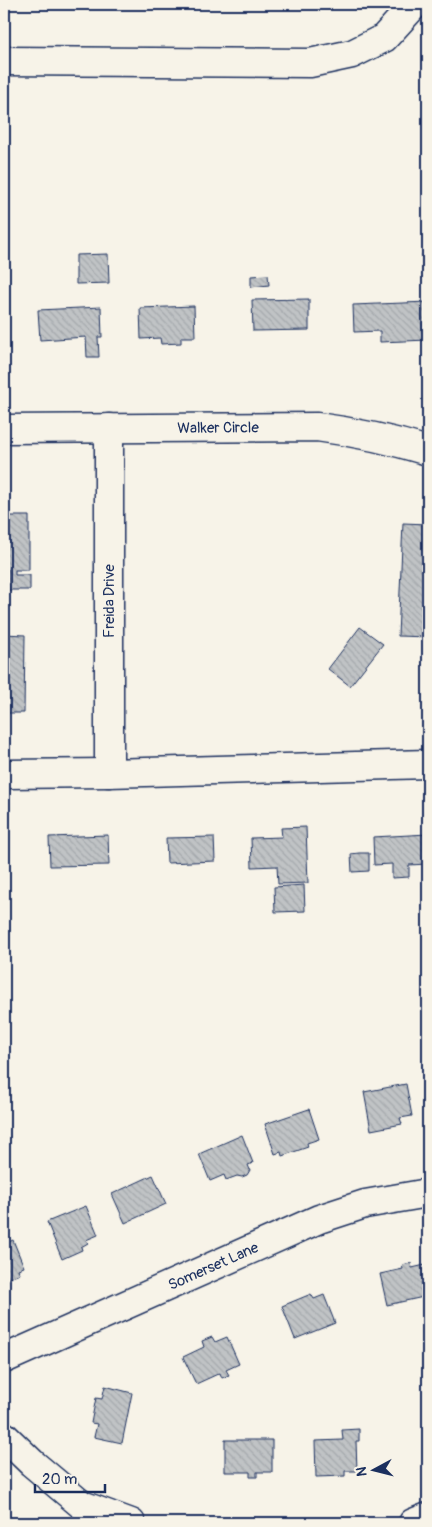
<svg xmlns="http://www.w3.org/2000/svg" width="432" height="1527" font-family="Pangolin,sans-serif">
<defs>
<pattern id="building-back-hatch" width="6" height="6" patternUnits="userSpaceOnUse" patternTransform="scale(1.25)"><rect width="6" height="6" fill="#c0c3c5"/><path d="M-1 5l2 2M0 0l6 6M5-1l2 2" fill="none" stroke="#a4a8ac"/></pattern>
</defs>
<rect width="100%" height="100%" fill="#f7f3e8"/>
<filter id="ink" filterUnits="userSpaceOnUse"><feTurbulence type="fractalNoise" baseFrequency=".02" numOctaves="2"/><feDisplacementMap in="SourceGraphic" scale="10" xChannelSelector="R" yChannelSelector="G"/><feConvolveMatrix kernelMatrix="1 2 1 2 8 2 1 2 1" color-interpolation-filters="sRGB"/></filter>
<g filter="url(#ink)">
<!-- building -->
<path fill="url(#building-back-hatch)" stroke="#1b2f5e" d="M428,253v22h-5l-1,-21z
M108,254l1,29 -33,1v-29z
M268,275l1,10 -18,2v-11z
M309,299v31l-56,1 -1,-31z
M428,302v38l-48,2v-11l-26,1 -1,-27z
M194,306l1,31h-14v6l-20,1 -1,-6 -19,1 -1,-31z
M101,307l1,30h-4l1,20h-12l-1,-20 -46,3 -2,-30z
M4,516h25v54h-14v5h15v15h-22v-21h-4z
M403,523l25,1v113l-30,-1z
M360,627l23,17 -33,42 -22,-17z
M4,634l21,1 -1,78h-20z
M306,827l2,56 -30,1 -1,-18 -25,1 -1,-29 31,-1 -1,-9z
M428,834v30l-19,1v12l-17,1v-14l-18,1 -1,-28z
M108,835l1,30 -59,1 -1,-29z
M214,837l1,24 -48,2 -1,-25z
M359,853h10v18l-17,1 -1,-18z
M304,885l1,26 -30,1 -1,-25z
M406,1084l6,32 -12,2 2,6 -31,6 -7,-38z
M309,1109l10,30 -12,4 1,4 -26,9 -1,-4 -6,2 -10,-30z
M242,1135l11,28 -5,2 2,5 -3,5 -5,2 -5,-1 -11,4 -2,-5 -14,6 -11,-27z
M153,1175l13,29 -41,19 -13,-29z
M86,1206l12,29 -12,5 2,3 -7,4 1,3 -20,9 -15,-37z
M13,1240l11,27 -6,2 2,5 -16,6v-36z
M411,1263l1,5 13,-3 3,15v16l-41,9 -7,-31 23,-5 -1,-4z
M311,1294l3,5 10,-4 11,28 -40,16 -13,-33z
M212,1337l3,5 12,-5 12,27 -13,6 3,5 -7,3 -2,-5 -24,11 -13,-27 21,-10 -2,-6z
M105,1386l27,7 -10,50 -28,-6 3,-13 -6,-1 5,-25 6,1z
M359,1429v12h-3l1,30h-12v5l-29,1 -1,-36 28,-1 -1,-10z
M225,1440h47v32h-15v5h-7v-5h-25z"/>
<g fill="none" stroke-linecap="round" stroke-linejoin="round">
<!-- minor casing -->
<g stroke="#1b2f5e" stroke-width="31">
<g id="minor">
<path d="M4,61l306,2 42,-9 32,-16 31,-34"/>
<path id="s1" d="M4,429l313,-2c38,5 75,13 111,24"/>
<path d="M109,773v-345"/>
<path d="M4,774l105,-1 319,-9"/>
<path id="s2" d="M4,1359l315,-140 46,-15 63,-11"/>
<path d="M4,1436l28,27 50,42 49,18"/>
<path d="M413,1523l15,-6"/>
</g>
</g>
<!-- minor -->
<use href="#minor" stroke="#f7f3e8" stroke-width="28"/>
</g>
</g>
<g text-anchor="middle" stroke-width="4.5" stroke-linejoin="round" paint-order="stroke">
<!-- street labels -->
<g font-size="15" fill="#1b2f5e" stroke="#f7f3e8">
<text dy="5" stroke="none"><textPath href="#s1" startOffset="214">Walker Circle</textPath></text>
<text transform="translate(109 601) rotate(-90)" y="5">Freida Drive</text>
<text dy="5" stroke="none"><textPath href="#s2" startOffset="229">Somerset Lane</textPath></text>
</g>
</g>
<!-- margin -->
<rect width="432" height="1527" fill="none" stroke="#f7f3e8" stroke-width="20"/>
<rect x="10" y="10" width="412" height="1507" fill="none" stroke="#1b2f5e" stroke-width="2" filter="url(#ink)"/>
<!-- north arrow -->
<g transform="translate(374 1470) rotate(263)" stroke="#f7f3e8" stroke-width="4" paint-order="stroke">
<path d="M0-4L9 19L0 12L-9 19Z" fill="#1b2f5e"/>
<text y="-8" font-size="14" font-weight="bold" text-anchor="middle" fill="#1b2f5e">N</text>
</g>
<!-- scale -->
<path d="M35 1484v8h70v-8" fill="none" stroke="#1b2f5e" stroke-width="2.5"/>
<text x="42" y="1484" font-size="15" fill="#1b2f5e" stroke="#f7f3e8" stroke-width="4" paint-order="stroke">20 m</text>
</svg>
